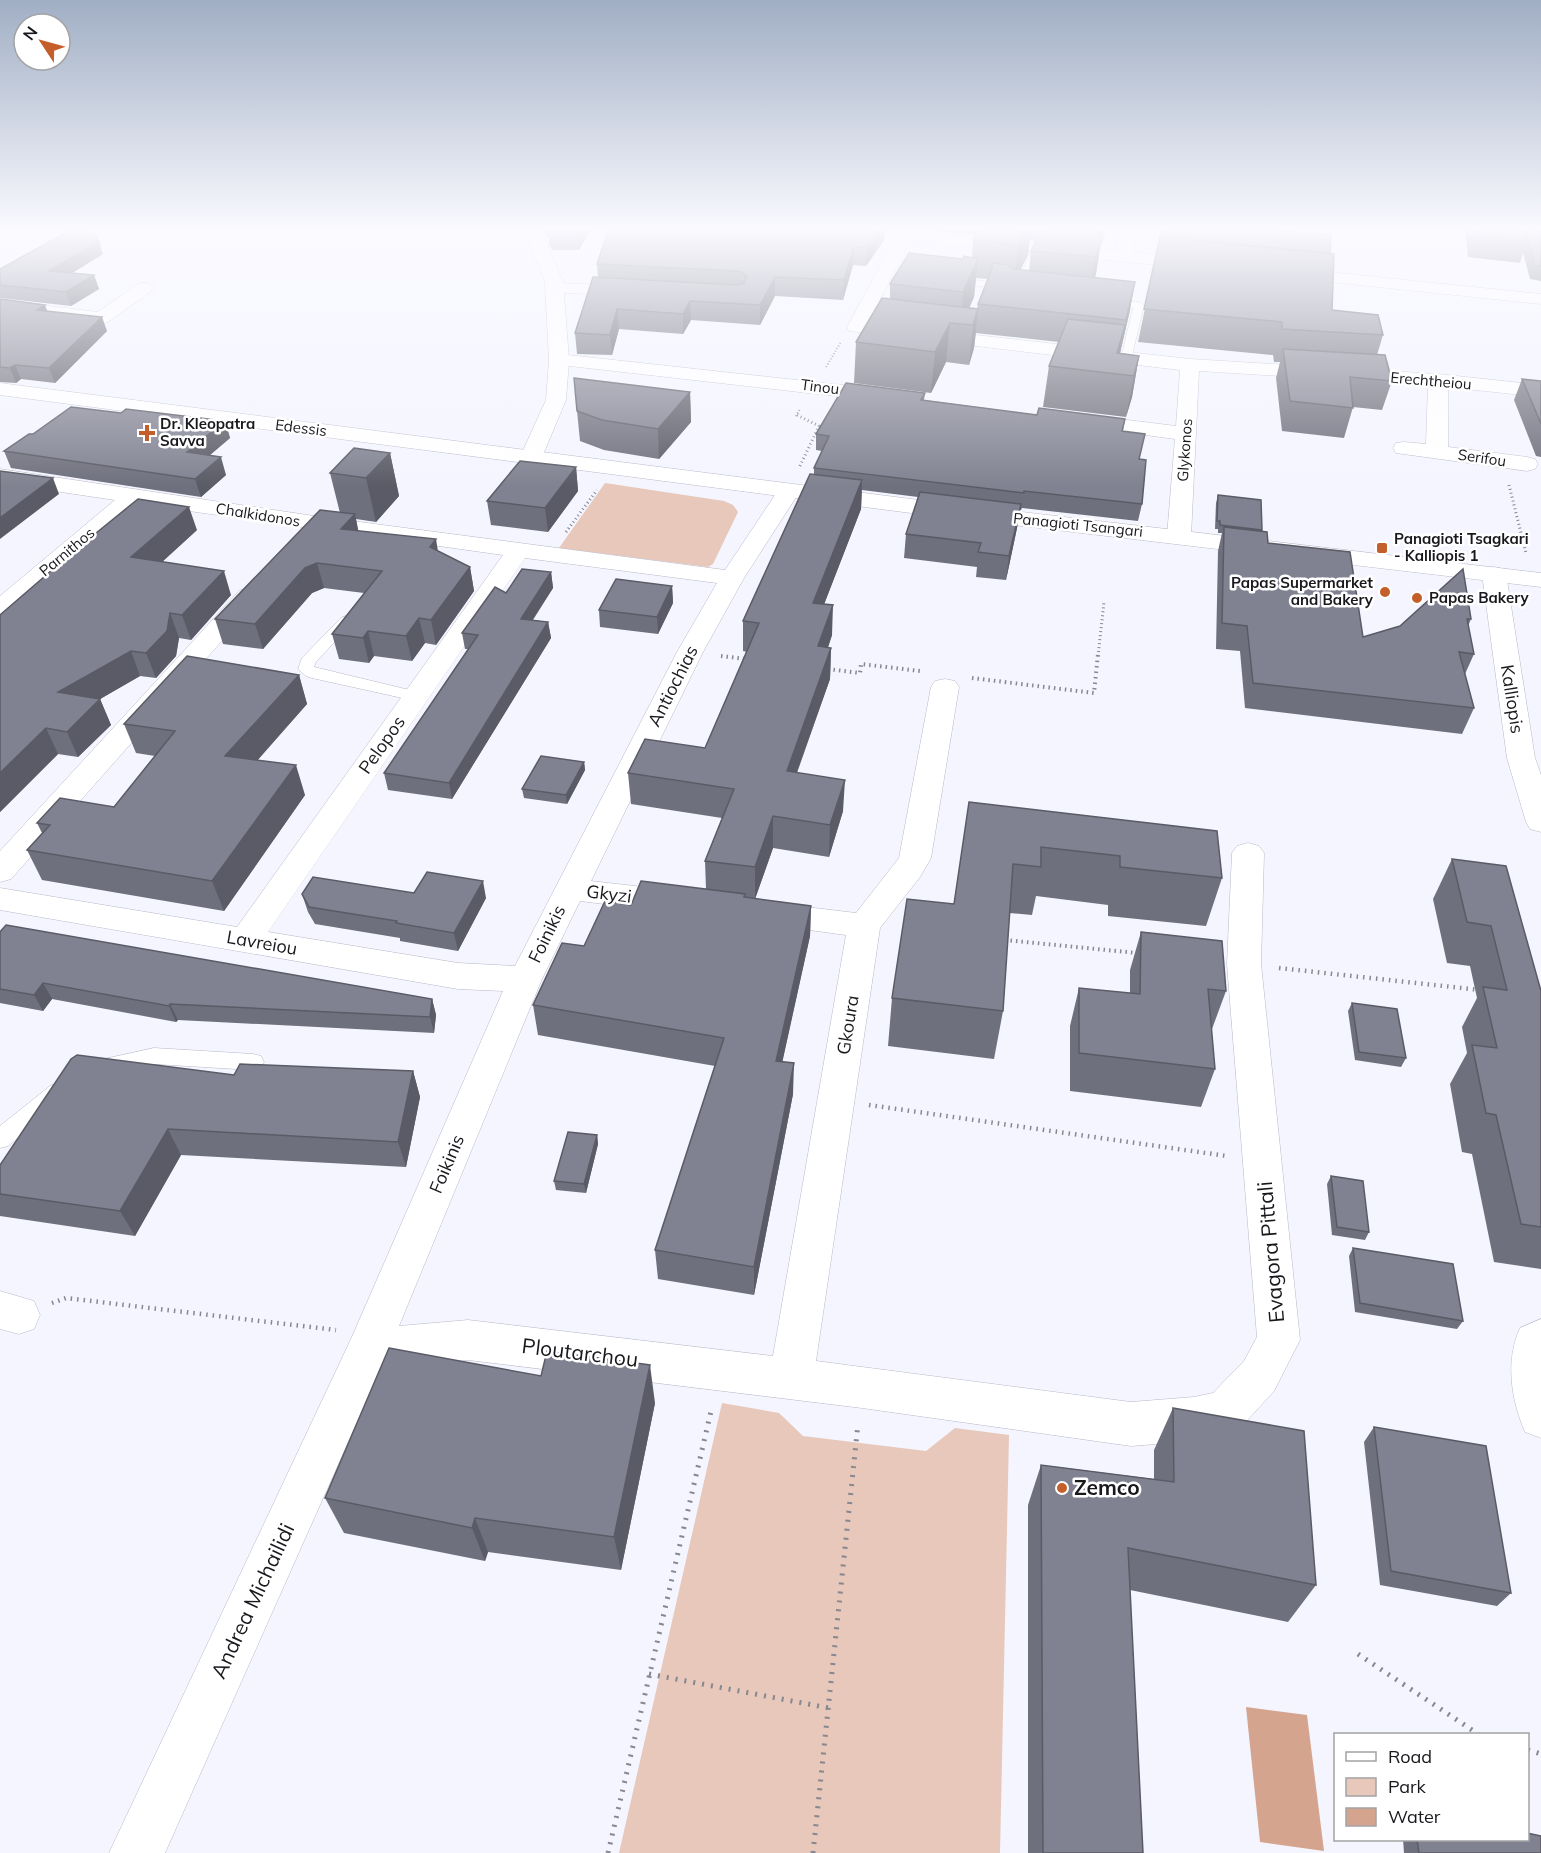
<svg xmlns="http://www.w3.org/2000/svg" width="1541" height="1853" font-family="Mulish,sans-serif">
<rect width="100%" height="100%" fill="#f4f5ff"/>
<!-- green -->
<path fill="#e7c8ba" d="M605,483l119,18 9,4 5,7 -25,52 -5,3 -149,-19z
M722,1403l57,10 24,23 123,15 29,-23 54,7 -9,418h-381z"/>
<!-- water -->
<path fill="#d5a48e" d="M1246,1707l61,8 17,136 -64,-9z"/>
<g fill="none" stroke-linecap="round" stroke-linejoin="round">
<!-- service casing -->
<g stroke="#b8b9c8" stroke-width="1">
<path id="service" d="M1035,246l8,2 -20,43 -73,-8 -5,-3 5,-3 65,8z
M1106,299l33,3 5,3 -13,55h-8l-2,-2 12,-50 -31,-4v-4z
M346,616l8,5 -38,41 -2,5 108,26 2,3 -2,3 -6,2 -104,-23 -6,-2 -8,-7 4,-11 39,-40z
M154,1048l99,6 8,2 3,6 -3,6 -8,2 -99,-6 -50,11 -8,-2 -3,-6 3,-6 8,-2z
M58,1083l8,3 3,6 -3,6 -58,48 -8,2v-22l50,-40z"/>
</g>
<!-- minor casing -->
<g stroke="#b8b9c8" stroke-width="1">
<path id="minor" d="M822,228h57l237,23 5,-23h16l-5,24 67,7 6,1 3,4 -3,4 -6,1 -289,-28 -42,82 322,36 248,15 103,11v12l-93,-10v60l79,10 8,2 3,5 -3,5 -8,2 -131,-18 -3,-5 3,-5 8,-1 22,2 2,-59 -229,-14 -8,165 -4,5 -8,2 -8,-2 -4,-5 8,-97 -96,-13 -7,-2 -3,-4 3,-4 7,-2 97,12 4,-56 -331,-39 -2,-4 48,-88 -65,-6z
M1289,268l252,26v10l-258,-27 -3,-4 3,-4z
M144,283l6,1 3,4 -3,4 -42,30 -6,2 -102,-14v-10l98,12 40,-28z
M554,283l79,3 6,1 3,4 -3,4 -6,1 -85,-4 -3,-4 3,-4z
M559,354l329,36 7,2 3,4 -3,4 -7,2 -336,-38 -3,-4 3,-4z
M0,469l314,47 411,54 56,-84 8,-2 8,2 3,5 -56,87 -41,74 -112,229 87,10 11,3 5,8 -5,8 -11,3 -98,-12 -38,78 -143,347 69,-6 305,36 73,-421 -81,-11 -12,-3 -4,-8 4,-8 12,-3 91,11 43,-55 32,-171 4,-6 10,-2 10,2 4,6 -28,171 -11,19 -40,51 -64,433 315,41 63,-5 19,-4 31,-32 13,-24 -30,-373 5,-111 5,-7 11,-3 11,3 5,7 -3,111 39,376 -26,51 -33,36 -47,14 -63,5 -269,-38 -394,-48 -87,8 -216,485h-56l242,-514 152,-348 -45,-2 -458,-79v-22l237,39 266,-372 -364,-51 -130,110 -9,3v-21l115,-96 -115,-17zM525,558l192,25 -40,69 -162,314 -57,-3 -190,-31z
M1494,567l9,2 3,5 29,184 6,17v57l-11,-3 -4,-7 -19,-64 -25,-184 3,-5z
M248,588l9,3 4,5 -4,5 -246,278 -11,3v-31l239,-260z
M0,1291l34,10 6,14 -6,14 -15,5 -19,-5z
M1541,1319v119l-16,-6c-14,-33 -20,-71 -5,-104z"/>
</g>
<!-- tertiary casing -->
<g stroke="#b8b9c8" stroke-width="1">
<path id="tertiary" d="M524,228h16l23,54 6,78 -3,40 -24,57 -3,5 -8,2 -8,-2 -3,-5 26,-57 3,-40 -4,-78z"/>
</g>
<!-- secondary casing -->
<g stroke="#b8b9c8" stroke-width="1">
<path id="secondary" d="M0,383l911,116 630,74v14l-630,-74 -911,-118z"/>
</g>
<!-- path-far4 -->
<path stroke="#87878f" stroke-width="2" stroke-dasharray="1 2" stroke-linecap="butt" d="M826,367l15,-25
M796,416l4,-7"/>
<!-- path-far3 -->
<path stroke="#87878f" stroke-width="3" stroke-dasharray="1 3" stroke-linecap="butt" d="M797,415l22,11 -20,42
M1509,485l17,68
M566,532l31,-42
M1098,656l6,-54"/>
<!-- path-far2 -->
<path stroke="#87878f" stroke-width="4" stroke-dasharray="1.5 4" stroke-linecap="butt" d="M721,656l25,3
M828,669l32,4 1,-9 59,7
M972,678l122,15 4,-39
M1005,940l132,13"/>
<!-- path-far1 -->
<path stroke="#87878f" stroke-width="4.5" stroke-dasharray="1.5 5" stroke-linecap="butt" d="M1279,968l201,22
M869,1105l358,51
M52,1303l14,-5 270,32"/>
<!-- path -->
<path stroke="#87878f" stroke-width="5" stroke-dasharray="2 7" stroke-linecap="butt" d="M1358,1654l120,80
M649,1674l180,34
M1528,1750l13,4
M608,1853l104,-446
M813,1853l45,-429"/>
<!-- service -->
<use href="#service" fill="#fff" fill-rule="evenodd"/>
<!-- minor -->
<use href="#minor" fill="#fff" fill-rule="evenodd"/>
<!-- tertiary -->
<use href="#tertiary" fill="#fff" fill-rule="evenodd"/>
<!-- secondary -->
<use href="#secondary" fill="#fff" fill-rule="evenodd"/>
</g>
<!-- wall -->
<path fill="#6f707d" fill-rule="evenodd" d="M545,228h46l-12,22h-27l-3,-6v-7h-3l-1,-2z
M609,228h276l-1,12 -18,26 -13,-1 -10,35 -68,-4 -15,29 -69,-5 -8,14 -64,-5 -7,26 -35,-1 -2,-21 23,-55 -1,-14z
M901,228h206l-7,19 -5,31 35,32 -10,43 19,3 -7,41 -6,20 -83,-10 6,-41 10,-24 -83,-9 -2,15 -5,17 -23,-3 -15,31 -77,-10 2,-41 34,-43v-15l73,-25 9,-2 1,-17 3,-5zM1030,240l6,1 -5,10 -2,20 -9,-1 8,-15zM976,278l12,1 -10,25 -1,5 -8,-1 5,-11z
M1465,228h59v2l1,-2 16,2v51l-11,-2 -7,-26 -3,10 -52,-6z
M1159,241l171,12 2,57 51,25 -6,20 15,26 -10,29 -29,-3 -9,31 -62,-7 -6,-53 4,-16h-6l-1,-7 -135,-13z
M103,254l-31,19 22,2 5,14 -28,17 -71,-8v-29z
M0,299l47,12 60,20 -52,52 -34,-4 -5,4 -16,-1z
M1522,379l19,2v76l-5,-1 -22,-56z
M690,392l1,30 -32,37 -55,-9 -24,-9 -3,-30z
M925,393l-1,7 113,15 88,4 -2,12 17,28 2,45 -4,17 -116,-13 -1,2h-1l-3,18 -11,52 -30,-3 1,-10 -73,-9 2,-24 12,-37 -56,-7 -1,19 -37,95 8,31 -4,13h3l-1,31 -33,94 46,38 -14,46 -56,-9 -18,51 56,7 -1,30 -28,126 11,32 -39,201 -96,-16 -3,-29 60,-184 -177,-31 -5,-30 51,-59 47,-41 75,-16 -1,-28 17,-43 -91,-14 -3,-31 77,-25 42,-96 -4,-1v-30l71,-147v-6l8,-17 -6,-1v-16z
M121,413l104,8 5,17 -21,18 17,19 -25,22 -190,-29 -7,-17 29,-17z
M390,453l9,43 -23,26 -20,-3 2,12 80,20 32,16 4,24 -38,54 -11,-2 -13,18 -38,-5 -5,7 -30,-4 -7,-25 32,-41 -40,-5 -12,5 -49,56 -40,-5 -8,-25 125,-106 -10,-40z
M576,467l2,24 -30,41 -57,-7 -4,-24z
M1218,495l44,35v1l6,12 95,94 37,-11 63,-57 8,50 -3,7 6,28 -9,20 9,34 -12,26 -217,-26 -5,-57 -24,-2 2,-98 4,-18h-4v-4h-3l1,-26z
M197,530l-35,32 69,33 -40,45 -12,-2 -3,18 -20,22 -16,-2 -40,23 11,26 -33,32 -20,-3 -58,58v-197z
M551,572l2,16 -20,32 15,2 3,16 -99,161 -64,-9 -4,-17 84,-124h-3l-3,-16 44,-40z
M672,586l1,17 -15,31 -58,-7 -1,-17z
M299,675l8,29 -50,56 48,35 -81,116 -182,-31 -15,-30 15,-17 -5,-10 77,-16 41,-51 -19,-3 -12,-29z
M584,762l1,8 -18,34 -43,-6 -2,-9z
M969,802l253,76 -16,48 -98,-10v-11l-72,-9 -4,19 -23,-2 -6,98 -9,48 -106,-13 4,-48 62,-94z
M1452,859l89,132v278l-47,-7 -22,-108 -10,-2 -12,-68 17,-31 -5,-26 15,-29 -7,-32 -23,-3 -14,-64z
M414,893l72,5 -28,53 -58,-10v-3l-85,-14 -7,-12 -6,-18z
M0,932l432,67 4,16 -2,18 -256,-13 -2,2 -124,-23 -9,12 -43,-8z
M1141,932l85,59 -14,38h-1l4,40 -14,38 -131,-16v-65l9,-38 51,5v-23z
M1352,1003l54,55 -5,9 -46,-7 -7,-49z
M413,1071l7,26 -14,70 -225,-12 -46,81 -135,-20v-51l234,-90z
M597,1135l1,9 -12,49 -30,-3 -2,-9z
M1331,1176l38,56 -4,8 -33,-5 -5,-51z
M1353,1248l110,73 -6,8 -102,-17 -6,-56z
M655,1403l-34,167 -133,-18 -3,9 -141,-28 -19,-35z
M1173,1408l143,177 -28,37 -158,-32 13,263h-115v-348l13,-40 113,14v-29z
M1374,1427l137,166 -14,13 -117,-21 -16,-143z
M1403,1839h124l14,14h-137z"/>
<!-- shaded-wall -->
<path fill="#5a5b66" d="M580,228h11l-12,22 -1,-18z
M881,228h4l-1,12 -18,26 1,-18z
M1028,228h3l-3,27 -14,28 4,-38z
M1101,228l-4,21 5,-12 -6,37 -7,21 8,-58z
M1104,228h3l-7,19 2,-13z
M99,241l4,13 -49,30 -5,-13z
M854,246l-1,19 -10,35 1,-20z
M978,259l-4,38 -12,27h-2l3,-32z
M94,275l5,14 -28,17 -5,-14z
M775,277v19l-15,29v-20z
M1135,282l-5,28 -9,39 5,-29z
M690,301l1,19 -8,14v-20z
M45,305l5,14 -13,-9z
M617,309l2,20 -7,26 -2,-20z
M978,309l-4,39 -5,17 4,-40z
M102,317l5,14 -52,52 -6,-15z
M950,323l-4,39 -15,31 4,-41z
M1125,325l-7,40 -1,-12z
M1139,356l-7,41 -6,20 8,-41z
M15,365l6,14 -5,4 -6,-15z
M690,392l1,30 -32,37 -1,-30z
M225,421l5,17 -37,31 -6,-17z
M390,453l9,43 -23,26 -10,-44z
M221,457l5,18 -25,22 -6,-18z
M576,467l2,24 -30,41 -3,-24z
M53,478l6,16 -59,45v-21z
M862,480l-1,29 -48,124v-30z
M1021,504l-4,24 -11,52 3,-24z
M189,507l8,23 -57,52 -9,-25z
M355,514l5,25 -19,-10z
M436,539l4,25 -10,-17z
M317,563l7,25 -12,5 -49,56 -8,-25 50,-56z
M470,567l4,24 -38,54 -5,-25z
M224,571l7,24 -40,45 -9,-25z
M551,572l2,16 -30,46 -2,-15z
M672,586l1,17 -15,31 -1,-17z
M833,605l-1,30 -15,42 1,-31z
M170,613l9,25 -3,18 -20,22 -10,-25z
M419,618l6,25 -13,18 -6,-25z
M548,622l3,16 -99,161 -3,-16z
M368,631l6,25 -5,7 -6,-25z
M831,648l-1,31 -44,123 1,-31z
M131,651l9,25 -71,41 -11,-25z
M299,675l8,29 -72,82 -10,-30z
M100,699l11,26 -33,32 -11,-25z
M46,728l12,26 -58,58v-39z
M584,762l1,8 -18,34 -1,-9z
M296,765l9,30 -81,116 -12,-30z
M845,780l-2,31 -14,46 1,-32z
M773,816v32l-18,51v-32z
M483,881l3,17 -28,53 -4,-18z
M811,906l-1,30 -34,155v-30z
M43,983l9,16 -9,12 -9,-16z
M432,999l4,16 -2,18 -4,-16z
M170,1004l8,16 -2,2 -7,-16z
M794,1063l-1,31 -39,201v-28z
M413,1071l7,26 -14,70 -8,-25z
M168,1129l13,26 -46,81 -15,-25z
M597,1135l1,9 -12,49 -2,-9z
M650,1365l5,38 -34,167 -7,-33z
M475,1518l13,34 -3,9 -13,-33z"/>
<!-- building -->
<path fill="#818291" stroke="#5a5b66" stroke-width="1.5" d="M74,228h17l8,13 -50,30 45,4 -28,17 -66,-7v-16z
M548,228h32l-2,4 -28,-1z
M609,228h272l-14,20 -13,-2 -10,34 -69,-3 -15,28 -70,-4 -7,13 -66,-5 -7,26 -35,-2 18,-56 143,8 8,-2 3,-7 -5,-4 -6,-1 -139,-7z
M980,228h48l-10,17 -45,-5z
M1042,228h58l-3,9h5l-7,20 -64,-6z
M1101,228h3l-2,6h-2z
M1162,228h95l74,7 -1,18 -170,-16 -1,4z
M1474,228h50l3,14 -52,-5z
M1525,228l16,2v36h-6z
M1160,237l174,17 -2,56 46,5 5,20 -101,-6v-7l-138,-13z
M909,253l54,6 1,-3 14,3 -15,33 -73,-8z
M992,263l16,2 6,4 121,13 -9,38 -148,-16 15,-38z
M882,298l96,11 -5,16 -23,-2 -15,29 -79,-10z
M0,299l45,6 -8,5 65,7 -53,51 -34,-3 -5,3 -10,-1z
M1068,319l57,6 -8,28 22,3 -5,20 -85,-10z
M1283,349l102,6 7,26 -42,-4 3,31 -63,-7z
M574,378l116,14 -32,37 -56,-9 -25,-9z
M1522,379l19,2v43z
M846,383l79,10 -4,7 116,15 2,-7 86,11 -3,12 23,3 -6,25 7,1 -4,44 -118,-13v2l-210,-25 15,-32 -13,-2z
M71,407l50,6 5,-4 99,12 -38,31 34,5 -26,22 -191,-28 25,-17h4z
M354,448l36,5 -24,25 -36,-5z
M520,461l56,6 -31,41 -58,-7z
M0,471l53,7 -53,40z
M810,474l52,6 -49,123 20,2 -15,41 13,2 -44,123 58,9 -15,45 -57,-9 -18,51 -50,-6 29,-72 -106,-16 17,-34 60,9 54,-125 -16,-2z
M920,492l101,12 -12,52 -31,-4 3,-9 -75,-9z
M1218,495l43,5 1,30 -42,-5v-4h-3z
M138,499l51,8 -58,50 93,14 -42,44 -12,-2 -3,18 -21,22 -15,-2 -73,41 42,7 -33,33 -21,-4 -46,45v-158l74,-64z
M320,510l35,4 -14,15 95,10 -6,8 40,20 -39,53 -12,-2 -13,18 -38,-5 -5,7 -31,-4 50,-63 -65,-8 -12,5 -50,56 -40,-5z
M1224,527l43,5 1,11 82,9 13,85 37,-11 63,-57 8,50h-4l7,35 -15,-2 15,56 -221,-25 -6,-57 -25,-3z
M522,569l29,3 -30,47 27,3 -99,161 -65,-10 94,-138 -16,-2 33,-46 11,6z
M616,579l56,7 -15,31 -58,-7z
M187,656l112,19 -74,81 71,9 -84,116 -185,-31 23,-25 -13,-2 23,-25 54,9 61,-76 -51,-7z
M541,756l43,6 -18,33 -44,-6z
M969,802l248,29 5,47 -102,-11v-11l-79,-9v20l-28,-3 -10,147 -111,-13 15,-99 47,5z
M1452,859l54,7 35,125v236l-20,-3 -25,-109 -10,-2 -14,-68 25,3 -14,-61 24,3 -16,-64 -24,-4z
M427,872l56,9 -29,52 -58,-10 1,-2 -88,-14 -7,-13 11,-17 101,16z
M641,881l104,13 -1,3 67,9 -35,155 18,2 -40,204 -99,-17 69,-212 -191,-33 29,-62 22,3 21,-45 26,4z
M6,925l426,74 -2,18 -260,-13 -1,2 -126,-23 -9,12 -34,-6v-57z
M1141,932l81,9 4,50 -18,-2 7,80 -136,-16v-65l61,6z
M1352,1003l45,6 9,49 -47,-6z
M77,1055l157,20 6,-11 173,7 -15,71 -230,-13 -48,82 -120,-17v-29l71,-106z
M568,1132l29,3 -13,49 -30,-3z
M1331,1176l32,5 6,51 -32,-5z
M1353,1248l100,16 10,57 -103,-18z
M389,1348l152,28 6,-25 103,14 -36,172 -139,-19 -3,10 -147,-30z
M1173,1408l131,23 12,154 -188,-37 15,305h-100l-2,-388 133,17z
M1374,1427l112,19 25,147 -120,-22z
M1527,1833l14,3v17h-122l-2,-14h110z"/>
<!-- sky -->
<linearGradient id="sky" x2="0" y2="1"><stop stop-color="#a0aec4"/><stop offset="0.47" stop-color="#fafaff"/><stop offset="1" stop-color="#fafaff" stop-opacity="0"/></linearGradient>
<rect width="1541" height="487" fill="url(#sky)"/>
<!-- markers -->
<g fill="#c45f2b" stroke="#fff" stroke-width="2">
<path d="M144 424h6v6h6v6h-6v6h-6v-6h-6v-6h6z"/>
<rect x="1376" y="542" width="12" height="12" rx="3"/>
<circle cx="1385" cy="592" r="6"/>
<circle cx="1417" cy="598" r="6"/>
<circle cx="1062" cy="1488" r="6"/>
</g>
<g text-anchor="middle" stroke-width="5" stroke-linejoin="round" paint-order="stroke">
<!-- far-street labels -->
<g font-size="15" fill="#18181d" stroke="#fff">
<text transform="translate(1431 381) rotate(5)" y="5">Erechtheiou</text>
<text transform="translate(820 387) rotate(7)" y="5">Tinou</text>
<text transform="translate(301 428) rotate(7)" y="5">Edessis</text>
<text transform="translate(1185 450) rotate(-86)" y="5">Glykonos</text>
<text transform="translate(1482 458) rotate(8)" y="5">Serifou</text>
<text transform="translate(258 515) rotate(9)" y="5">Chalkidonos</text>
<text transform="translate(1078 525) rotate(6)" y="5">Panagioti Tsangari</text>
<text transform="translate(67 552) rotate(-40)" y="5">Parnithos</text>
</g>
<!-- far-poi labels -->
<g font-size="15" font-weight="bold" fill="#18181d" stroke="#fff" text-anchor="start">
<text x="160" y="429">Dr. Kleopatra<tspan x="160" dy="17">Savva</tspan></text>
<text x="1394" y="544">Panagioti Tsagkari<tspan x="1394" dy="17">- Kalliopis 1</tspan></text>
<text x="1373" y="588" text-anchor="end">Papas Supermarket<tspan x="1373" dy="17">and Bakery</tspan></text>
<text x="1429" y="603">Papas Bakery</text>
</g>
<!-- street labels -->
<g font-size="18" fill="#18181d" stroke="#fff">
<text transform="translate(673 686) rotate(-63)" y="6">Antiochias</text>
<text transform="translate(1512 699) rotate(81)" y="6">Kalliopis</text>
<text transform="translate(382 745) rotate(-55)" y="6">Pelopos</text>
<text transform="translate(609 894) rotate(7)" y="6">Gkyzi</text>
<text transform="translate(547 934) rotate(-64)" y="6">Foinikis</text>
<text transform="translate(262 943) rotate(10)" y="6">Lavreiou</text>
<text transform="translate(848 1025) rotate(-81)" y="6">Gkoura</text>
<text transform="translate(447 1164) rotate(-67)" y="6">Foikinis</text>
</g>
<!-- near-street labels -->
<g font-size="21" fill="#18181d" stroke="#fff">
<text transform="translate(1271 1252) rotate(-95)" y="7">Evagora Pittali</text>
<text transform="translate(580 1353) rotate(7)" y="7">Ploutarchou</text>
<text transform="translate(253 1601) rotate(-65)" y="7">Andrea Michailidi</text>
</g>
<!-- near-poi labels -->
<g font-size="21" font-weight="bold" fill="#18181d" stroke="#fff" text-anchor="start">
<text x="1074" y="1495">Zemco</text>
</g>
</g>
<!-- legend -->
<rect x="1334" y="1733" width="195" height="108" fill="#ffffff" stroke="#a3a3a5" stroke-width="1.5"/>
<rect x="1346" y="1752" width="30" height="9" fill="#ffffff" stroke="#a3a3a5" stroke-width="1.5"/>
<text x="1388" y="1763" font-size="18" fill="#18181d">Road</text>
<rect x="1346" y="1778" width="30" height="18" fill="#e7c8ba" stroke="#a3a3a5" stroke-width="1.5"/>
<text x="1388" y="1793" font-size="18" fill="#18181d">Park</text>
<rect x="1346" y="1808" width="30" height="18" fill="#d5a48e" stroke="#a3a3a5" stroke-width="1.5"/>
<text x="1388" y="1823" font-size="18" fill="#18181d">Water</text>
<!-- north arrow -->
<g transform="translate(42 42) rotate(306)"><circle r="28" fill="#ffffff" stroke="#a3a3a5" stroke-width="1.5"/>
<path d="M0-4.5L10 22L0 15L-10 22Z" fill="#c45f2b"/>
<text y="-9" font-size="16" font-weight="bold" text-anchor="middle" fill="#18181d">N</text>
</g>
</svg>
